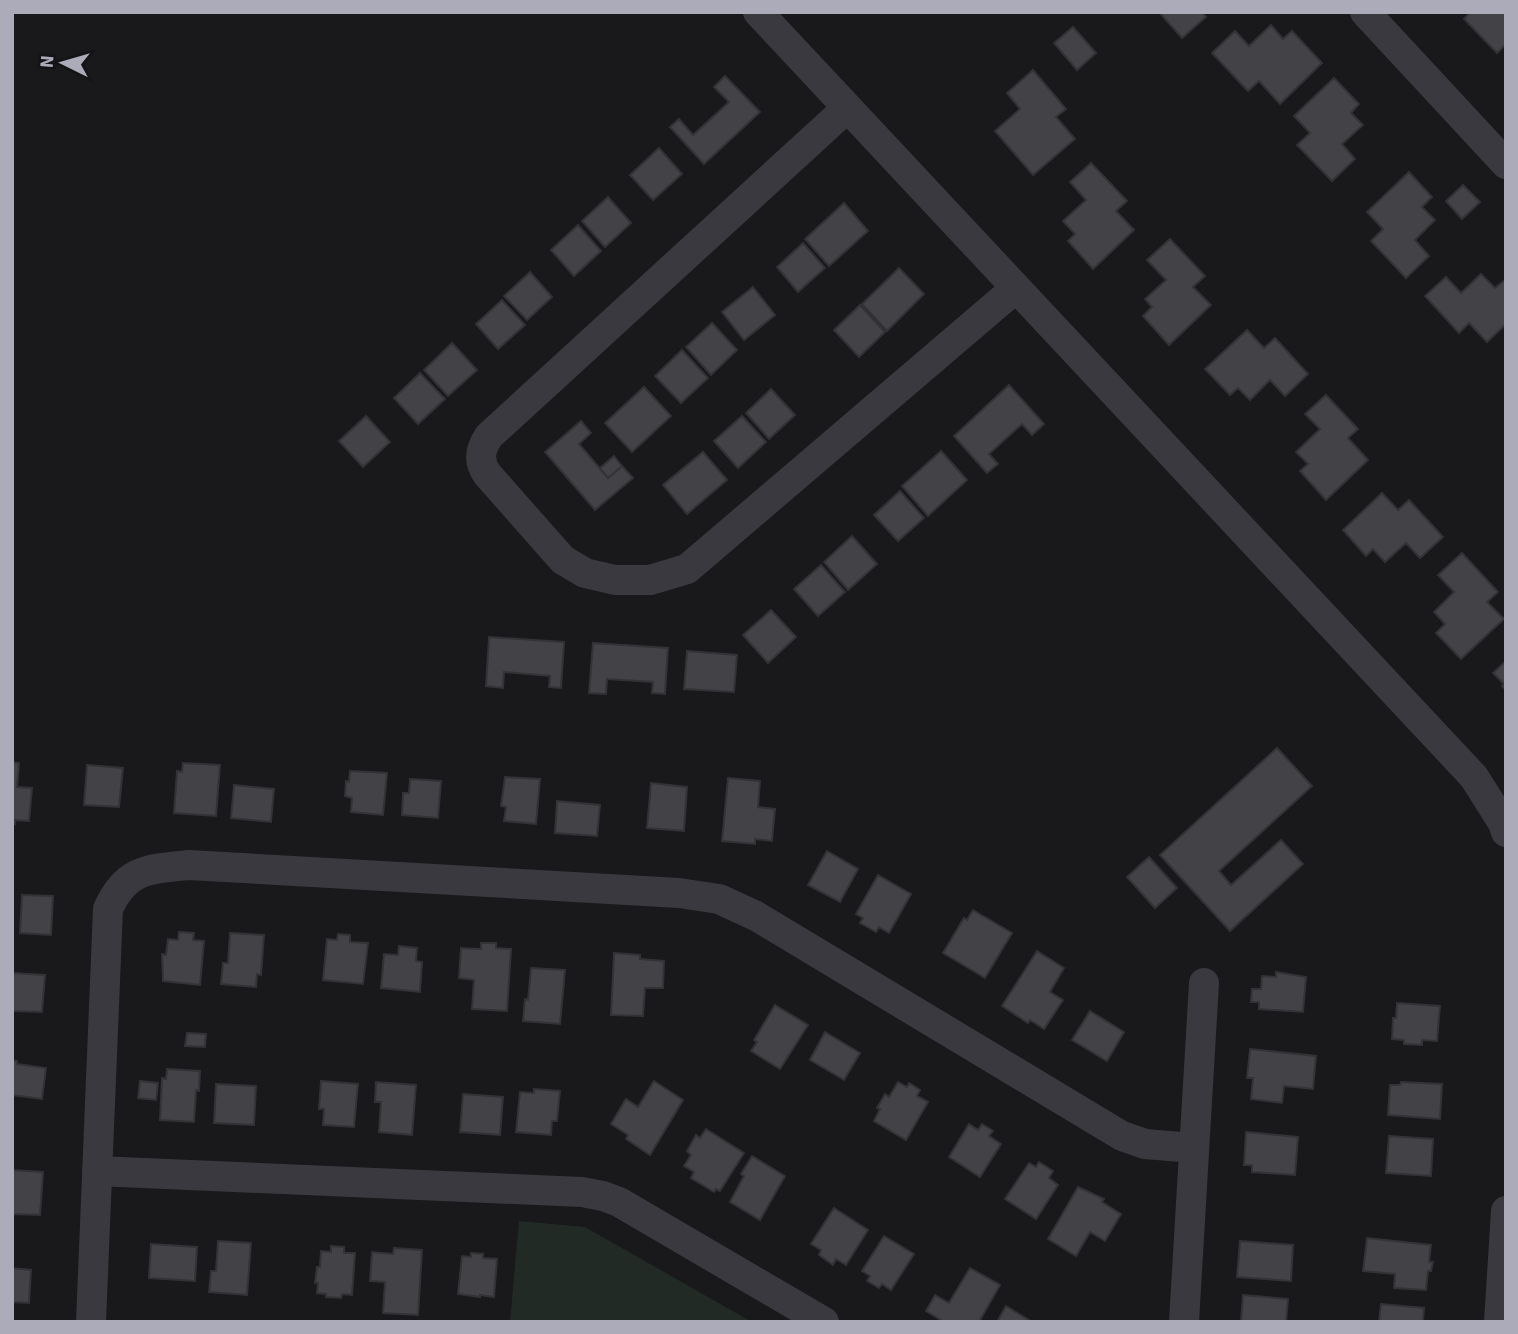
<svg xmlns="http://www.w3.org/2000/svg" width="1518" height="1334" font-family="'Source Sans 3',sans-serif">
<rect width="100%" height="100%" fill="#19181a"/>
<!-- green -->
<path fill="#222a25" d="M519,1221l66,6 167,95h-242z"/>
<!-- building -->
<path fill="#434247" stroke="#333236" stroke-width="2" d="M1159,12h43l4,5 -24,21z
M1470,12h36v32l-9,9 -33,-34z
M1271,25l12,14 9,-8 30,32 -42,41 -21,-23 -11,10 -36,-38 23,-22 14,15z
M1073,27l23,26 -19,17 -23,-27z
M1033,70l33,39 -10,8 19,22 -42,36 -38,-44 25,-22 -13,-16z
M725,76l35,36 -56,52 -34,-37 9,-8 14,16 36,-33 -15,-15z
M1334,78l25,26 -8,9 12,12 -21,19 13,15 -23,22 -35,-36 13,-12 -16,-17z
M659,148l23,26 -29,26 -23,-25z
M1091,163l36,38 -11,10 18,19 -41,39 -25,-28 7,-7 -12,-13 23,-21 -16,-18z
M1409,172l23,25 -10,10 13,13 -20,20 14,16 -23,22 -35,-37 12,-12 -16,-17z
M1463,185l17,17 -18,17 -16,-18z
M608,197l23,26 -26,24 -23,-26z
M844,203l24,28 -39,35 -24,-27z
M578,225l23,26 -27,25 -23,-26z
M1170,239l35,37 -12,11 18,18 -42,40 -26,-29 9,-9 -7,-8 21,-19 -19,-20z
M803,243l22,25 -27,24 -21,-25z
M899,268l25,26 -37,37 -25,-27z
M530,272l22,25 -25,23 -23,-24z
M1481,274l14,14 11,-9v45l-19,18 -18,-19 -10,10 -34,-37 21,-19 15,16z
M753,287l22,28 -31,25 -22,-28z
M502,300l23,25 -27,24 -22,-25z
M860,305l25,27 -26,25 -25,-27z
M712,323l25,27 -26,25 -25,-28z
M1247,330l17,18 11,-10 33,36 -23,22 -15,-16 -20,20 -12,-12 -8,7 -25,-26z
M452,343l25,27 -29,26 -24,-26z
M682,350l26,28 -27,25 -26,-27z
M420,373l25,26 -27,25 -24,-26z
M1009,385l35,39 -12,11 -10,-11 -33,30 9,10 -11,9 -33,-37z
M644,387l27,29 -39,36 -27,-29z
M771,389l24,26 -26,24 -23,-26z
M1326,395l32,34 -10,9 20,22 -42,40 -26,-29 8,-7 -12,-12 24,-23 -15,-15z
M366,416l24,26 -27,25 -24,-26z
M742,416l24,26 -28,26 -24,-27z
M581,421l10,12 -12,11 29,34 14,-12 11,12 -38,32 -50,-58z
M941,451l26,29 -39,36 -26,-30z
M703,452l24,28 -40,34 -24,-29z
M614,456l8,10 -14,12 -8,-10z
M900,491l24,27 -26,23 -24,-26z
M1382,493l16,17 11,-10 34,37 -23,21 -14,-15 -21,19 -12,-13 -7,7 -23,-26z
M852,536l25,28 -29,26 -24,-28z
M1462,553l36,39 -11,10 17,17 -43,40 -25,-26 9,-9 -11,-12 20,-20 -16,-17z
M821,565l24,27 -27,24 -24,-27z
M771,610l25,27 -28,26 -25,-28z
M489,637l75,5 -3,46 -12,-1 1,-11 -46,-4 -1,16 -17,-2z
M593,643l75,5 -3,46 -13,-1 1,-11 -46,-3 -1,15 -17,-1z
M687,651l50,4 -3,37 -50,-3z
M1506,661v29l-4,-4 2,-2 -11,-11z
M1277,748l35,38 -93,85 12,14 50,-45 22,24 -73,67 -70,-76z
M12,762l7,1 -2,24 15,1 -3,33 -14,-1v4l-3,-1z
M183,763l37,2 -4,51 -42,-3 3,-42 5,1z
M87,765l36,3 -4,39 -35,-2z
M350,771l37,2 -4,42 -32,-3 1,-14 -7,-2 1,-15 3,1z
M505,777l35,2 -4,45 -32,-3 2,-14 -5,-1z
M728,778l32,3 -2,26 17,2 -3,32 -17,-2v5l-33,-3z
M410,779l31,2 -3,37 -36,-3 1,-22h6z
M651,783l36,4 -3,44 -37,-3z
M234,785l40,4 -3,33 -40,-4z
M557,801l43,4 -3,31 -42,-3z
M827,851l31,18 -18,33 -32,-17z
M1149,857l28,31 -22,20 -28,-31z
M878,875l33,19 -22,39 -10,-6 -3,5 -16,-9 3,-5 -7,-4z
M22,895l31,1 -2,39 -31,-2z
M973,910l39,23 -27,45 -42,-25 21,-35 3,2z
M179,932l15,1 -1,7 11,1 -4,44 -37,-4 -1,-27 4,1 2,-16 10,1z
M230,933l34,2 -3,40 -4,-1 -1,13 -35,-3 2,-21h5z
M338,934l12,1v7l18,1 -5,41 -40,-4 4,-41 10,1z
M481,943h15v5l15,1 -4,62 -35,-2 2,-29 -15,-2 2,-30 20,1z
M399,946l18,2 -1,13 6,1 -2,30 -39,-4 3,-34 14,1z
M1037,951l27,17 -14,24 13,8 -19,29 -14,-9 -2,3 -26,-17z
M614,953l26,2v4l24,2 -1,27h-18l-2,28 -32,-1z
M531,968l34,2 -5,54 -37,-3 2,-22 3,1z
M1276,972l30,5 -3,35 -44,-3v-7h-8l1,-13h9l1,-13 14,1z
M12,973l33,2 -3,37 -30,-1z
M1397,1003l43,3 -3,35 -15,-1v5l-18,-1v-4l-12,-1 1,-21h3z
M775,1005l33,20 -28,44 -29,-18 6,-9 -3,-2z
M1090,1011l34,21 -17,29 -35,-21z
M825,1032l35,21 -16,27 -34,-20z
M187,1033l19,1 -1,13 -20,-1z
M1250,1049l66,7 -3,33 -29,-3 -2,17 -31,-4 2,-21h-6z
M12,1060l5,1v3l29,4 -4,31 -30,-4z
M167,1069l33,2 -1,20 -3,-1 -2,32 -34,-2 2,-42 4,1z
M140,1081l18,2 -2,17 -18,-2z
M321,1081l37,3 -4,43 -31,-2 1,-16h-5z
M654,1081l29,19 -33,55 -24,-16 2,-4 -17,-11 15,-25 12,8z
M376,1082l40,3 -4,50 -33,-3 2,-30h-6z
M898,1082l9,5 2,-4 11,7 -3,6 11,6 -22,38 -32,-19 6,-12 -3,-1 8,-14 4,3z
M1401,1082l41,2 -2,35 -52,-4 2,-30h10z
M216,1084l40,2 -2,39 -40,-2z
M534,1089l26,2 -3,30h-5l-1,14 -35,-3 4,-40 14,1z
M463,1094l40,3 -3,38 -40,-3z
M969,1124l9,6 4,-6 11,7 -4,5 12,8 -21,33 -31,-20z
M706,1129l38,24 -24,38 -4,-2 -2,3 -23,-14 3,-6 -10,-6 7,-11 -4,-4 9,-16 4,3z
M1246,1132l52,5 -3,38 -43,-3v-7h-8z
M1389,1136l44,3 -2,37 -45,-3z
M752,1156l33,20 -25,44 -30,-18 14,-26 -3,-2z
M1039,1162l14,9 -4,7 9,7 -22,34 -31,-20 24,-36 7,4z
M12,1170l31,2 -3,43 -28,-1z
M1078,1187l26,12 -2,3 19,12 -16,27 -15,-9 -14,24 -28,-17z
M834,1208l34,22 -22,35 -10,-6 -3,6 -14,-10 2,-5 -10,-6z
M884,1236l30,18 -23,36 -9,-6 -3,4 -12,-7 3,-5 -8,-5z
M1367,1238l64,7 -2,17h4l-2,9h-3l-2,19 -32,-2 1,-14 -32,-3z
M218,1241l33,2 -4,52 -38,-3 2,-21h5z
M1240,1241l53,4 -2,36 -54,-4z
M151,1244l46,3 -2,34 -46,-3z
M331,1246l13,1v6h11l-3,42 -10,-1 -1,4 -15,-1v-3l-9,-1 1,-10h-3l2,-16h3l1,-16 10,1z
M394,1248l28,2 -4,65 -35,-2 2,-31 -15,-1 2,-29 21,2z
M471,1253l12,1v4l14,1 -3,38 -14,-2v2l-22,-3 4,-38 9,1z
M12,1268l19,2 -2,33 -17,-1z
M970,1268l30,17 -21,37h-35l-18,-11 9,-16 14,8z
M1243,1295l45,4 -2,23h-45z
M1381,1304l43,4 -1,14h-44z
M1006,1306l26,16h-35z"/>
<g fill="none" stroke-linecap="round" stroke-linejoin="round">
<!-- minor -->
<path stroke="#3a393f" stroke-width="30" d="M758,12l716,765 29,46 3,9
M1365,12l141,152
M847,108l-358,328c-9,13 -11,25 -2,38l76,86 22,13 30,7h35l37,-11 329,-281
M97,1171l485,21 21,4 16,6 205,120
M91,1322l17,-413c18,-40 40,-40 81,-44l490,28 40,6 37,17 366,220 23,8 49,4
M1184,1322l20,-339
M1499,1322l7,-111"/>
</g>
<!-- border -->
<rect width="1518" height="1334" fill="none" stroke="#ababb9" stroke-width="28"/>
<!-- north arrow -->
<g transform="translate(63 63) rotate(275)" stroke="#141315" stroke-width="5" paint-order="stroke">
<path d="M0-5L12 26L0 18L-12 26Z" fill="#ababb9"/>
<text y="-10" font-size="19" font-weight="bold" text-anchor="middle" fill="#ababb9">N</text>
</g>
</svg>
